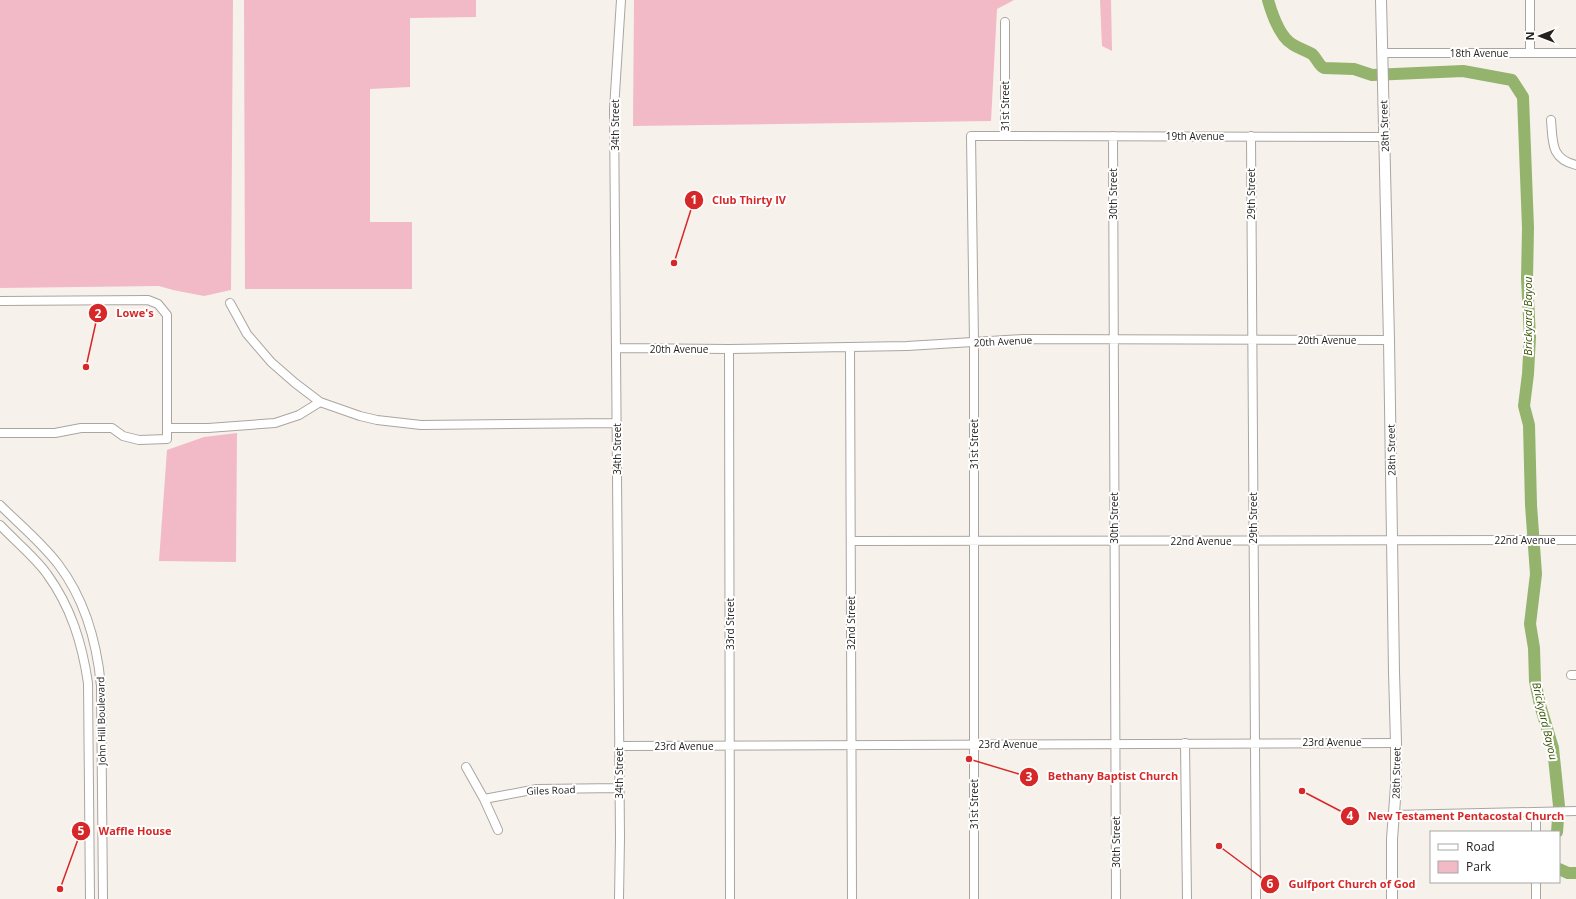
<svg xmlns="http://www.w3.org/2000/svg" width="1576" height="899" font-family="'Open Sans',sans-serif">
<rect width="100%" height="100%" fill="#f7f1eb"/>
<!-- green -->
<path fill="#f2b9c6" d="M0,0h233l-2,290 -27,6 -31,-6 -14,-4 -159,2z
M244,0h232v17l-66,1v69l-40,2v133h42v67h-167z
M634,0h380l-17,9 -6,112 -358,5z
M1100,0h11l1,51 -10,-5z
M237,433l-1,129 -77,-1 8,-111 37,-13z"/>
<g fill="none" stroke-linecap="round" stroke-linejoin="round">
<!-- river -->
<path stroke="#94b36d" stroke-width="12" d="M1268,0c4,14 11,36 24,44 6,4 13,6 20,10 5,4 6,11 12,14l30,1 18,6 91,-4 49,9 11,17 5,131 -1,51 3,58 -2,37 -4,32 5,19 2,80 5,69 -6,50 4,24 1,33 5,24 13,43 6,58 -2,26
M1559,869l9,4h8"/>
<!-- minor casing -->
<g stroke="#aba5a0" stroke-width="10">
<path id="minor" d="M1005,22v114
M1382,53h194
M1530,53v-53
M1551,120c2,21 -1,39 25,45
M1113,136l3,763
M1251,136l5,763
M0,301l148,-1 10,4 9,11v124l-28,1 -16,-4 -11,-8h-31l-26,5h-55
M230,303l17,31 24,28 24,21 25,19 40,14 17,4 44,5 195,-2
M850,347l2,552
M616,348l113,1 178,-3 116,-7 366,1
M729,349l1,550
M167,428h41l67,-5 24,-8 21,-13
M0,505c19,19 41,37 58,59 26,34 39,79 43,122l2,213
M0,525c14,15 36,33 47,49 24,33 35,69 41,109l2,216
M851,541l725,-1
M1571,675h5
M1185,743l2,156
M619,746l777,-3
M466,767l18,32 14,31
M484,799l53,-10 82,-1
M1536,812v20
M1394,815l182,-4
M1536,882v17
M619,899l1,-61 -6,-729 7,-109
M974,899v-557l-3,-206 413,1"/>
</g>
<!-- major casing -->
<g stroke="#aba5a0" stroke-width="12">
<path id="major" d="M1381,0l8,340 5,332 2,71v43l-4,53v60"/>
</g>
<!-- minor -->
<use href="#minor" stroke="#fff" stroke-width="8"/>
<!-- major -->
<use href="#major" stroke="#fff" stroke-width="10"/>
</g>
<g text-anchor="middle" stroke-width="4" stroke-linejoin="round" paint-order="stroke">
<!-- street labels -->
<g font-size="10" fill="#252220" stroke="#fff">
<text x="1479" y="57">18th Avenue</text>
<text transform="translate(1005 106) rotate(-90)" y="4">31st Street</text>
<text transform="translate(615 125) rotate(-90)" y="4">34th Street</text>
<text transform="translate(1384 126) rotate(-92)" y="4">28th Street</text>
<text x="1195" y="140">19th Avenue</text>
<text transform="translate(1113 194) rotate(-90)" y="4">30th Street</text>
<text transform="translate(1251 194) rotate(-90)" y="4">29th Street</text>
<text x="1327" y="344">20th Avenue</text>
<text transform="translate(1003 341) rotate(-3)" y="4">20th Avenue</text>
<text x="679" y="353">20th Avenue</text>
<text transform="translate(974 444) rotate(-90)" y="4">31st Street</text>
<text transform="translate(617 449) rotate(-90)" y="4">34th Street</text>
<text transform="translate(1391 450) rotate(-91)" y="4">28th Street</text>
<text transform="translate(1114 518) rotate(-90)" y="4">30th Street</text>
<text transform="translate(1253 518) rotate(-90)" y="4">29th Street</text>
<text x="1525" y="544">22nd Avenue</text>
<text x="1201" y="545">22nd Avenue</text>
<text transform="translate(851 623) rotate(-90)" y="4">32nd Street</text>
<text transform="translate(730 624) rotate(-90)" y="4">33rd Street</text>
<text transform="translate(101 721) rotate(-91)" y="4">John Hill Boulevard</text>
<text x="1332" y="746">23rd Avenue</text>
<text x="1008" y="748">23rd Avenue</text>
<text x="684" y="750">23rd Avenue</text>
<text transform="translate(619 773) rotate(-90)" y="4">34th Street</text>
<text transform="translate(1396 773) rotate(-89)" y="4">28th Street</text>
<text transform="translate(551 790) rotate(-2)" y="4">Giles Road</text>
<text transform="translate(974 804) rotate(-90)" y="4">31st Street</text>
<text transform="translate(1116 842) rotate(-90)" y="4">30th Street</text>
</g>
<!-- water labels -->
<g font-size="11" font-style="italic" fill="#365100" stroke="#fff">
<text transform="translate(1528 316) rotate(-90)" y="4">Brickyard Bayou</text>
<text transform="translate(1545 721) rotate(77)" y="4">Brickyard Bayou</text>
</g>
</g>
<!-- callouts -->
<path fill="none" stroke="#d62828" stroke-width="1.5" d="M674 263L694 200M86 367L98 313M969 759L1029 777M1302 791L1350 816M60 889L81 831M1219 846L1270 884"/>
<g fill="#d62828" stroke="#fff" stroke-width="1.5">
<circle cx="674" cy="263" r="4"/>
<circle cx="86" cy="367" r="4"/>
<circle cx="969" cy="759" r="4"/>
<circle cx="1302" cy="791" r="4"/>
<circle cx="60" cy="889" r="4"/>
<circle cx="1219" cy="846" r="4"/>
<circle cx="694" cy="200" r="10"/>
<circle cx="98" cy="313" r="10"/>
<circle cx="1029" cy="777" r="10"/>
<circle cx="1350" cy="816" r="10"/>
<circle cx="81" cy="831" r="10"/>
<circle cx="1270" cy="884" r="10"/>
</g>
<g font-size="12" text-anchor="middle" font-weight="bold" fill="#fff">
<text x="694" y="204">1</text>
<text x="98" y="318">2</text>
<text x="1029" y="781">3</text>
<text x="1350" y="820">4</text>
<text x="81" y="835">5</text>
<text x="1270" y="888">6</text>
</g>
<g font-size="11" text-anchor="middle" font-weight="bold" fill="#d62828" stroke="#fff" stroke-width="4" stroke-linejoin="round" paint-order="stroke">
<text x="749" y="204">Club Thirty IV</text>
<text x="135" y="317">Lowe's</text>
<text x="1113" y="780">Bethany Baptist Church</text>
<text x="1466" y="820">New Testament Pentacostal Church</text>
<text x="135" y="835">Waffle House</text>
<text x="1352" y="888">Gulfport Church of God</text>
</g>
<!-- legend -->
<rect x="1430" y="831" width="130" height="52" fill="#ffffff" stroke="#a8a7a6"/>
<rect x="1438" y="844" width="20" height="6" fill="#ffffff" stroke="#a8a7a6"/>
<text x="1466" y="851" font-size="12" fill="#252220">Road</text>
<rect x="1438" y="861" width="20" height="12" fill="#f2b9c6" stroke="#a8a7a6"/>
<text x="1466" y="871" font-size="12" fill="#252220">Park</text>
<!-- north arrow -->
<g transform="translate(1540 36) rotate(270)" stroke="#ffffff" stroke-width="3" paint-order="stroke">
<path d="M0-3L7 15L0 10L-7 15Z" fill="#252220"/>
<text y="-6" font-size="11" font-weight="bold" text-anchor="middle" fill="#252220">N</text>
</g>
</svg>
